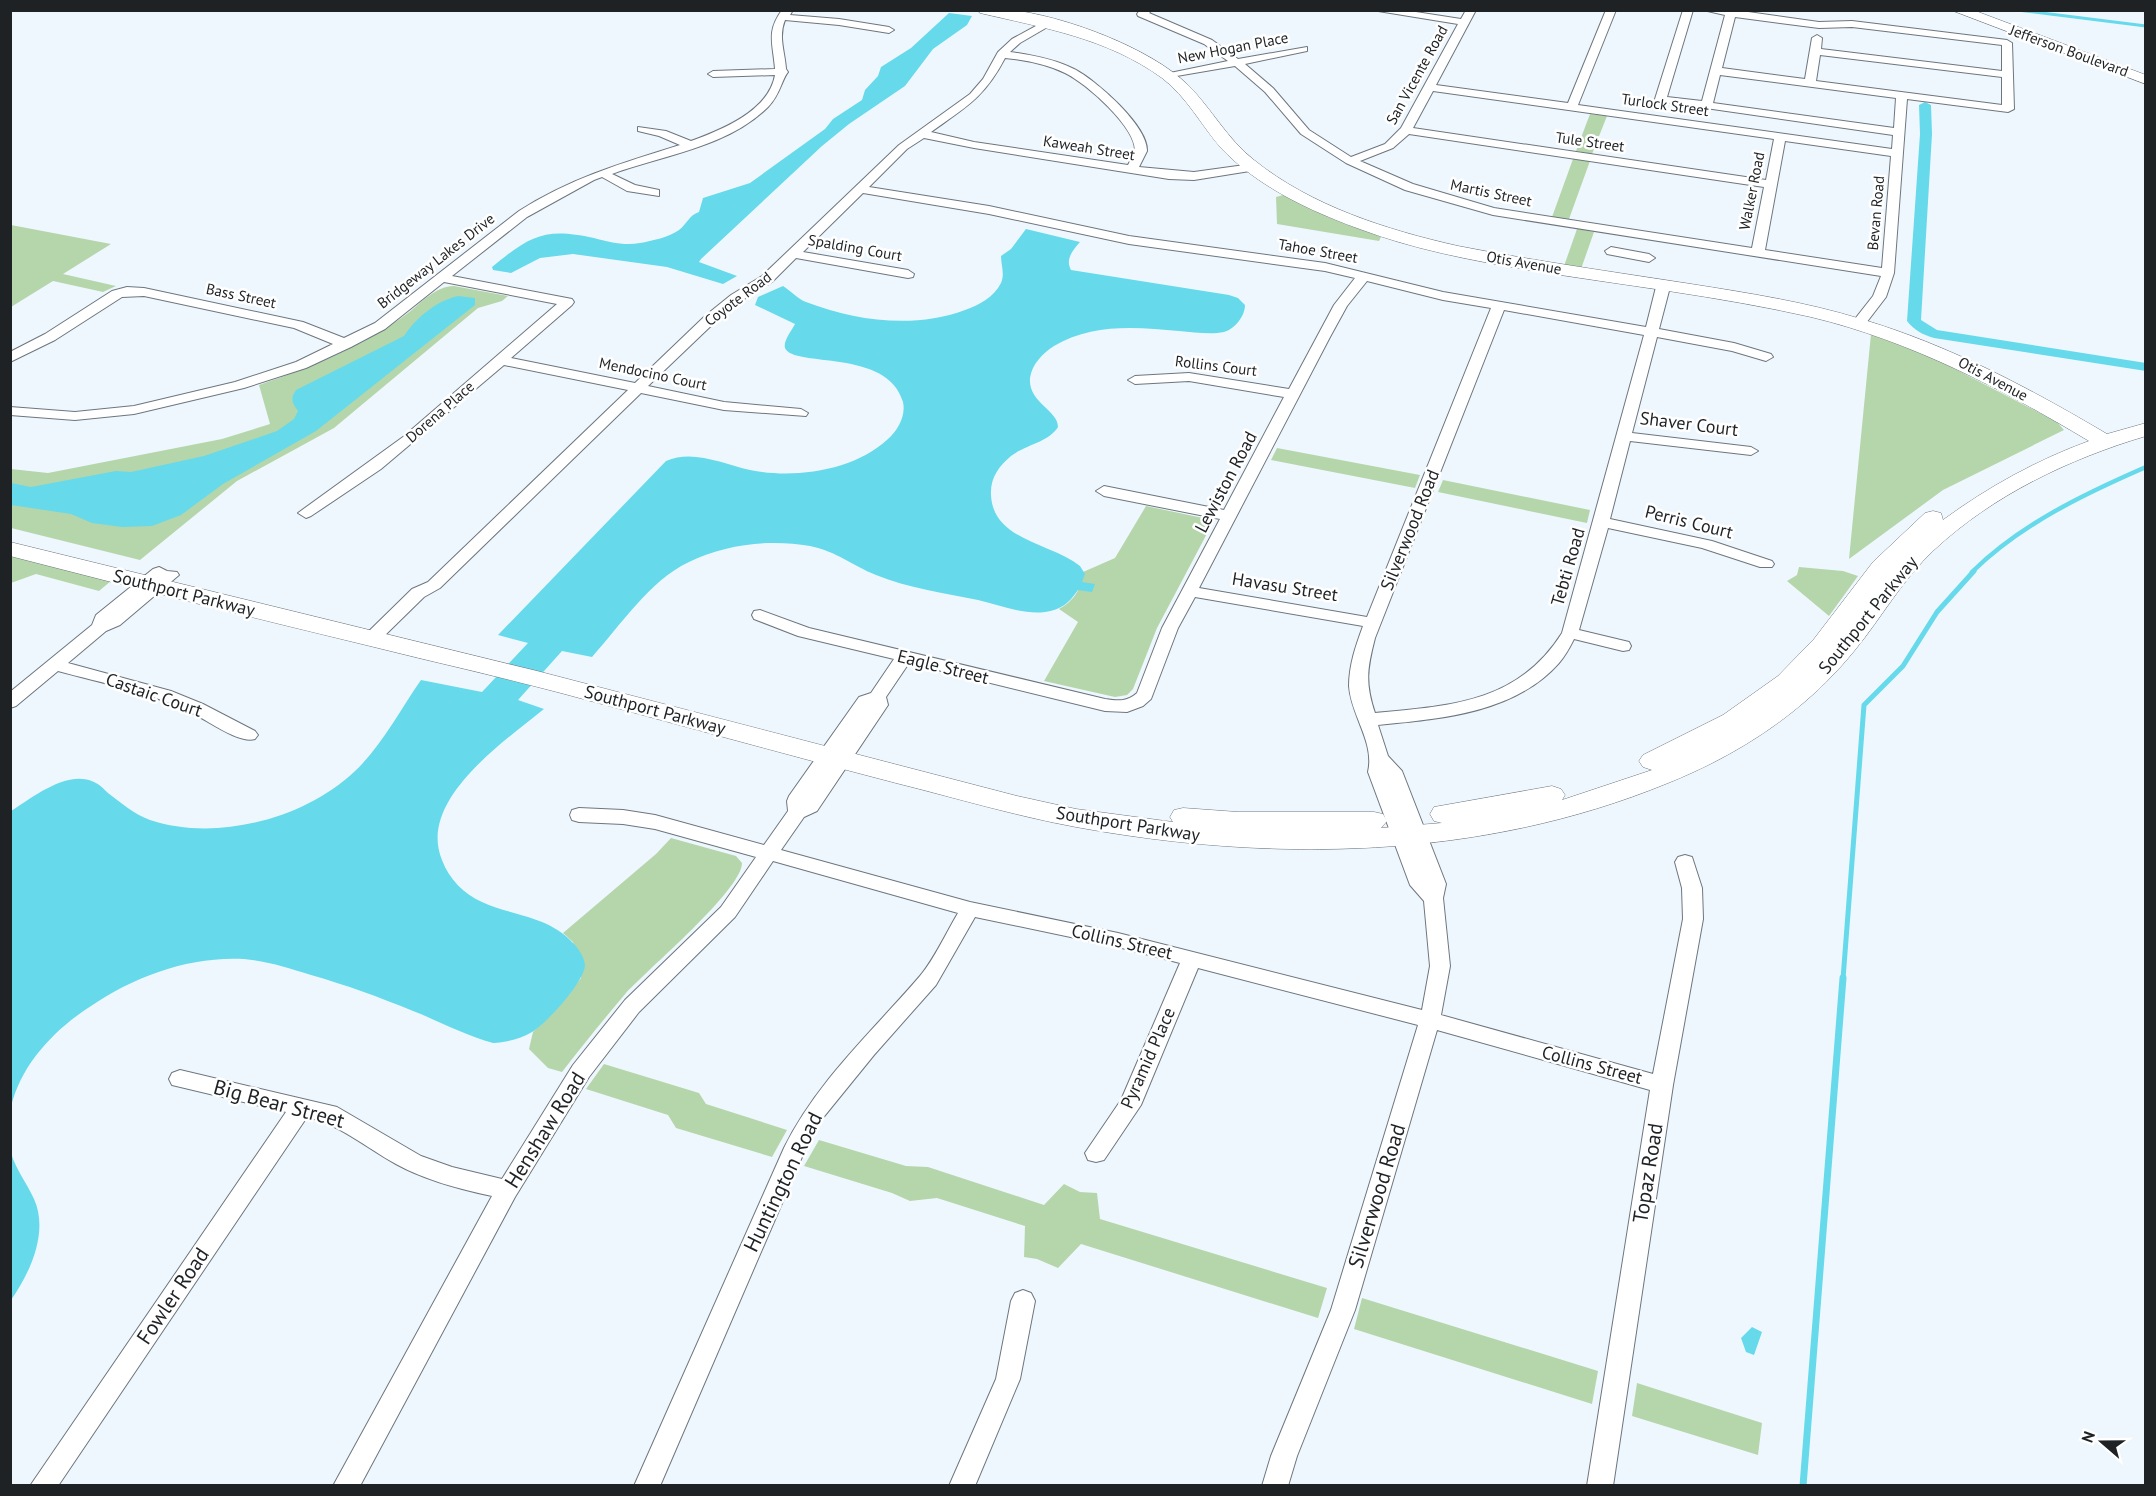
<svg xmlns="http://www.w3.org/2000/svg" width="2156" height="1496" font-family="'PT Sans',sans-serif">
<rect width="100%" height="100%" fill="#eff7fe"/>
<!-- green -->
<path fill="#b5d6ab" d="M1590,114l17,2 -15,38 -16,-3z
M1573,159l17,2 -21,58 -17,-2z
M1283,195l45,22 53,20 -2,4 -102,-17 -1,-27z
M11,225l100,19 -48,30 53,12 -13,6 -50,-11 -42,26z
M1577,229l17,3 -13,37 -17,-3z
M454,286l54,10 -6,5 -24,7 -144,120 -97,53 -97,79 -129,-32v-59l37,4 174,-34 48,-15 -11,-39c52,-18 104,-38 149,-72 14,-11 28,-27 46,-27z
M1871,334l63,24 123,64 7,8 -121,60 -94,69z
M1277,448l143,27 -5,13 -144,-28z
M1443,480l147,30 -3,13 -149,-31z
M1146,506l57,12 8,8 -54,102 -24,61 -6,6 -12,2 -71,-16 34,-59 -19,-13c14,-7 24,-22 24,-37l32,-14z
M10,556l101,25 -12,10 -63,-17 -25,9z
M1799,567l44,4 15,5 -29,40 -42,-35 10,-6z
M671,838l65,18 6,7c0,27 -94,106 -116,130 -22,26 -43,52 -64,79l-14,-4 -19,-19 4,-17 21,-21 27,-33 -8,-36 -10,-9 93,-79z
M604,1064l95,29 7,11 81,26 -15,27 -96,-29 -8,-13 -82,-26z
M819,1140l87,26 22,1 116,38 20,-21 16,8 17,1 3,26 227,69 -9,30 -237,-74 -23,24 -21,-9 -13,-2 1,-31 -88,-28 -27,3 -18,-8 -88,-27z
M1362,1298l236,73 -6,33 -238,-75z
M1637,1383l125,40 -4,32 -126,-39z"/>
<!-- water -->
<path fill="#66d9eb" d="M949,13l23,3 -5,9 -34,24 -28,37 -56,38 -27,22 -121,113 -2,3 38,14 -14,8 -56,-17 -94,-13 -33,4 -29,15 -18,-3 -1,-3c38,-31 52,-40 102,-29 15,4 31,8 46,5 12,-2 29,-6 39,-13 8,-6 10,-15 20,-18l4,-14 47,-15 75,-54 8,-10 29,-19 3,-10 13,-14 3,-9 30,-19z
M1026,229l54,13c-7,8 -15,17 -9,28l158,25 9,3 7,7c0,11 -10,24 -21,27 -14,3 -30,0 -45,-1 -42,-4 -87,-8 -125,15 -11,7 -22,18 -24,32 -2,25 28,32 28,49 -9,15 -33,18 -47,29 -12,10 -21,22 -20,39 2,46 61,48 89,71l5,8 -3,8 13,2 -3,8 -14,-2c-9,13 -17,20 -33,22 -21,3 -46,-7 -67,-12 -34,-7 -70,-12 -102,-25 -25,-10 -38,-23 -66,-29 -40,-7 -84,-2 -121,16 -40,19 -68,63 -97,95l-30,-6 -44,49 26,9c-39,32 -127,91 -102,151 7,19 22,34 40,42 30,14 66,14 90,40 6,6 12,14 13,23 0,16 -39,59 -53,67 -11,7 -25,10 -39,11 -27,-7 -54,-22 -80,-32 -34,-14 -67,-26 -102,-36 -22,-7 -44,-14 -67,-16 -54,-3 -109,17 -153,47 -36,23 -70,58 -80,101v-296c21,-13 56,-42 83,-29 5,2 10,7 14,11 13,10 26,21 42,27 66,22 154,-1 204,-48 27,-25 46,-62 67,-92l61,12 46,-49 -30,-8 168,-174c27,-12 57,3 84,9 44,9 104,1 138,-31 10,-9 18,-23 15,-37 -15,-54 -110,-34 -118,-54 -2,-7 7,-18 10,-24l-40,-19 3,-8 25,-11c8,5 15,13 23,16 50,19 108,27 159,8 14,-5 29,-13 36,-27 4,-9 0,-18 0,-27l10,-7z
M458,296l17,2v7l-159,126 -93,53 -42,31 -29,11 -30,1 -30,-4 -21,-9 -60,-9v-22l20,4 85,-16 15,1 73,-16 73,-25 17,-12 4,-8c-6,-8 -8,-12 -2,-21l108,-54c12,-18 32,-35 54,-40z
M11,1153c5,17 16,30 23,46 15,33 -4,74 -23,101z
M1752,1327l10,5 -8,23 -8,-3 -5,-14z"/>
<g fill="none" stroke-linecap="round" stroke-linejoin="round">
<!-- stream-far3 -->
<path stroke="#66d9eb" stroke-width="3" d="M2017,10l129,16"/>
<!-- stream-far2 -->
<path stroke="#66d9eb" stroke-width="4.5" d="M1972,572c49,-48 112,-78 174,-105"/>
<!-- stream-far1 -->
<path stroke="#66d9eb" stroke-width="5" d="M1843,979l21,-274 39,-39 34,-54 37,-41"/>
<!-- stream -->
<path stroke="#66d9eb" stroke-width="7" d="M1803,1486l40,-508"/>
<!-- canal -->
<path fill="#66d9eb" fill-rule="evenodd" d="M1925,102l6,3 1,29 -11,186 16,10 209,33v8l-212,-33c-11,-3 -20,-8 -27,-17l13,-187 -1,-29z"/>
<!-- street casing -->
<g stroke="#6d767e" stroke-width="2">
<path id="street" d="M782,10h11l-3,5 49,4 50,8 5,3 -5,3 -50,-8 -54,-5c-7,17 0,32 1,49l2,3c-6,7 -8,23 -20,35 -40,40 -104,48 -156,67l23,11 24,5v6l-32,-5 -25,-14 -8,3 -67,37 -75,59 120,23 2,3 -2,3 -61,53 124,25 70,-67 26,-21 31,-19 137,-131 71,-51 13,-15 15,-27 14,-13 35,-19 4,1v4l-31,18 -10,9c22,3 44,7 64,17 22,11 74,57 73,82l-8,16 55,5 58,-8 4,2v4l-62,10 -25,-1 -195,-31 -50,-10 -17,11 -38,38 120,19 140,30 196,27 118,29 203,35 10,-40 7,-4 7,4 -11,42 75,14 37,11 2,3 -7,4 -34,-10 -75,-14 -25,96 119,14 7,4 -7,4 -121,-14 -20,78 102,22 60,20 2,3 -2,3h-12l-58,-19 -94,-20 -29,102 50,12 2,4 -2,4 -6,1 -49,-12c-4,8 -9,17 -15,24 -44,50 -118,56 -181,62l10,31 14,15 44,113 -3,14 7,68 -9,49 212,59 30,-155 -1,-31 -7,-26 3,-5 7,-2 7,2 10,31 1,31 -30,166 -60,401h-26l63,-396 -213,-60 -82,280 -58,146 -9,30h-26l9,-30 60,-146 87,-285 -220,-57 -57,137 -37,55 -8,2 -8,-2 -3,-7 36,-53 59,-137 -62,-16 -143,-30 -39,68 -62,70 -52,64 -17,31 -145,336h-26l150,-338c33,-67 88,-116 136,-172 15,-18 26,-43 38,-63l-185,-52 -38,56 -96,95 -50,65 -74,120 -155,289h-27l159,-290c-33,-7 -67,-16 -96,-32 -31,-17 -55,-39 -89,-47l-249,369h-28l256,-374 -114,-27 -3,-6 3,-6 8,-3 157,37 84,49 31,11 50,12 71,-114 52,-65 96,-93 35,-50 -101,-28 -32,-5 -44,-2 -7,-2 -2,-5 2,-5 7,-2 44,2 32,5 109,30 24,-34 -1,-10 2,-5 70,-99 12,-4 23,-34 -96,-23 -44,-17 -2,-4 2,-4 6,-1 49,18 296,71c13,2 22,3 32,-6l25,-65 58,-109 -116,-23 -8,-5 8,-5 120,24 60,-113 -95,-16 -54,3 -7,-4 7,-4 54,-3 100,16 45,-84 21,-27 -30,-7 -196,-27 -140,-30 -126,-21 -60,59 105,18 6,4 -1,3 -5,1 -112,-20 -24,24 -31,19 -26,21 -67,64 76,16 77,7 7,4 -2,3 -82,-6 -83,-17 -201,195 -16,9 -47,46h-12l-2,-4 2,-4 47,-46 16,-7 200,-192 -124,-25 -123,104 -70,47 -5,2 -8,-5 105,-76 154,-133 -113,-22 -59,47 -34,18 -45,21 -62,20 -110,26 -59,6 -65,-5v-8l65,5 59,-6 101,-24 61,-20 37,-18 -39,-16 -150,-32 -22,1 -67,43 -45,22v-10l35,-18 67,-43 15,-4 17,1 159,34 41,16 31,-15 144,-112c52,-33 103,-48 161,-66l-21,-9 -21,-5v-4l28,4 25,10c30,-11 78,-30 84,-66l-62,2 -5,-3 5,-3 62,-2c-2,-26 -9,-37 7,-59zM1005,58c20,2 41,6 60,15 21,10 71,54 70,78l-7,14 -154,-23 -43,-10c35,-25 53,-34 74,-74zM1367,281l76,19 48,8 -124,309 -168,-29 131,-251 17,-31zM1504,310l140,25 -82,298c-44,70 -112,73 -187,80 -10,-30 -8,-44 0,-75zM1195,597l168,29c-7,19 -14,39 -14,60 2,30 26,56 19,86l42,113 14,16 6,65 -8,44 -304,-77 -148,-31 -189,-52 23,-33 13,-6 71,-106 -2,-8 23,-34 196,48 22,1 16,-6 8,-7 27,-71z
M1140,10h12l-3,3 63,27 26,19 69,-12v4l-62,13 28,24 36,42 42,27 34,-13 16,-16 57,-104 -86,-14h31l58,9 5,-9h10l-40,75 132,18 38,-93h10l-38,95 314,44 1,-14 -236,-34 -2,-2 28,-89h10l-26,87 35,4 23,-86 -22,-5h31l85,12 33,-1 155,19 5,3 2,66 -6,3 -101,-13 -13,174 -8,24 -23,30 -5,1 -7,-4 22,-28 8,-20 -388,-61 -88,-25 -59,-27 -45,-29 -36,-42 -30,-26 -70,12v-4l63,-13 -24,-17 -66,-28 -1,-2zM1735,17l84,11 33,-1 150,18v26l-181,-22 1,-11 -5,-3 -5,3 -7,41 -83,-11zM1820,55l182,22v28l-186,-24zM1720,75l176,23 -2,30 -181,-25zM1433,91l341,48 -8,41 -353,-52zM1409,134l355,53 -12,61 -258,-40 -81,-24 -53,-23 33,-13zM1785,141l106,15 -9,112 -117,-18z
M1611,247l38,7 6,4 -6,4 -42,-8 -2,-3z
M159,567l8,4 10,1 2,3 -59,50 -14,6 -38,32 103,28 32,13 52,27 3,4 -3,4c-16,5 -48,-19 -63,-26 -42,-21 -90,-30 -134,-42l-42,35 -6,2v-16l82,-67 4,-10 57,-46z
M1023,1290l8,3 4,8 -15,78 -45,107h-26l47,-107 15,-78 4,-8z"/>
</g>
<!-- secondary casing -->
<g stroke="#6d767e" stroke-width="1">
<path id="secondary" d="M978,10c11,0 22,0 32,0 52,5 141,38 178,75 24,24 39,54 66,75 57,46 133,70 204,86 77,15 156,26 233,38 57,9 115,18 170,35 88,26 168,69 246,115l39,-11v13c-77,23 -153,59 -212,114 -32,30 -52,67 -79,100 -49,61 -115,104 -187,133 -187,77 -395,80 -592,44 -60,-11 -120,-29 -180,-44 -112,-29 -223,-60 -335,-90 -63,-17 -128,-31 -191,-47 -120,-29 -240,-59 -360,-90v-14l527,129 480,125 59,13 97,13 -3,-5 4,-7 9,-2 55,4h136l9,2 4,7 -6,7 61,-5 -8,-2 -4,-7 4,-7 118,-21 9,3 4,6 -3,5 90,-30 -9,-3 -4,-6 4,-6 80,-40 55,-39 36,-37 59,-77 52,-49 8,-2 8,2 2,7c45,-33 94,-60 146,-79 -87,-52 -178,-100 -278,-124 -93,-21 -189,-32 -283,-47 -58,-10 -116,-21 -171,-42 -49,-18 -100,-42 -136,-80 -20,-23 -34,-51 -59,-70 -55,-40 -118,-50 -182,-65z
M1951,10h22l173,65v9z"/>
</g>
<!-- street -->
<use href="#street" fill="#fff" fill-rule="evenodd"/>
<!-- secondary -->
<use href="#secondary" fill="#fff" fill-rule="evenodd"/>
</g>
<g text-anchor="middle" stroke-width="5" stroke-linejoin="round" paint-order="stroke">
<!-- far-street labels -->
<g font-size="15" fill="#1e2225" stroke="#fff">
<text transform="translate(1233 48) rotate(-11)" y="5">New Hogan Place</text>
<text transform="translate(2069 51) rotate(20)" y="5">Jefferson Boulevard</text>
<text transform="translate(1417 75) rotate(-61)" y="5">San Vicente Road</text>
<text transform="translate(1665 105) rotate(8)" y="5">Turlock Street</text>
<text transform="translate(1590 142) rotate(8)" y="5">Tule Street</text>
<text transform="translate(1089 148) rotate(9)" y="5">Kaweah Street</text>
<text transform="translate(1752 191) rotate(-79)" y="5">Walker Road</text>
<text transform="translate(1491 193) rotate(12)" y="5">Martis Street</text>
<text transform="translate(1876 213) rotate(-85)" y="5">Bevan Road</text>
<text transform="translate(855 248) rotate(10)" y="5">Spalding Court</text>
<text transform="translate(1318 251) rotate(10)" y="5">Tahoe Street</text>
<text transform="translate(436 261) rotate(-38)" y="5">Bridgeway Lakes Drive</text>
<text transform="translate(1524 263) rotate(10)" y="5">Otis Avenue</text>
<text transform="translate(241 296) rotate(12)" y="5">Bass Street</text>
<text transform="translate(738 299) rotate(-37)" y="5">Coyote Road</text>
<text transform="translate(1216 366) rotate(7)" y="5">Rollins Court</text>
<text transform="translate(653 374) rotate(12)" y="5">Mendocino Court</text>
<text transform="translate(1993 379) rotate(28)" y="5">Otis Avenue</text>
<text transform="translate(440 412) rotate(-41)" y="5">Dorena Place</text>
</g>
<!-- street labels -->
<g font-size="18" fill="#1e2225" stroke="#fff">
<text transform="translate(1689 424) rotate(7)" y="6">Shaver Court</text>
<text transform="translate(1226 482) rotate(-62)" y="6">Lewiston Road</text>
<text transform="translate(1689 522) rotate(14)" y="6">Perris Court</text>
<text transform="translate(1410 530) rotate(-68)" y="6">Silverwood Road</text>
<text transform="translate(1568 567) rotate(-74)" y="6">Tebti Road</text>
<text transform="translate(1285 587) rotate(9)" y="6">Havasu Street</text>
<text transform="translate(184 593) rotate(14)" y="6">Southport Parkway</text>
<text transform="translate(1868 615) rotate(-51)" y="6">Southport Parkway</text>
<text transform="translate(943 667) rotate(14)" y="6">Eagle Street</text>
<text transform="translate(154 695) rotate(19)" y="6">Castaic Court</text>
<text transform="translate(655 710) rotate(15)" y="6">Southport Parkway</text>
<text transform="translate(1128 824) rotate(9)" y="6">Southport Parkway</text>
<text transform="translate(1122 942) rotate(13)" y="6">Collins Street</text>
<text transform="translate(1148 1058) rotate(-66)" y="6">Pyramid Place</text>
<text transform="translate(1592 1065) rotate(15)" y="6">Collins Street</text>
</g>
<!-- near-street labels -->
<g font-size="21" fill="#1e2225" stroke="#fff">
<text transform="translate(279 1104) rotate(15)" y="7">Big Bear Street</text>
<text transform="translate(545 1130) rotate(-58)" y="7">Henshaw Road</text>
<text transform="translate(1648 1173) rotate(-81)" y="7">Topaz Road</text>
<text transform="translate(783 1182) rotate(-64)" y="7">Huntington Road</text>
<text transform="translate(1377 1196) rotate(-73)" y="7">Silverwood Road</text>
<text transform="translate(173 1296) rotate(-56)" y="7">Fowler Road</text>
</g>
</g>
<!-- border -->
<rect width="2156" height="1496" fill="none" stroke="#1e2225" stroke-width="24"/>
<!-- north arrow -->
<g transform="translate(2102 1442) rotate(290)" stroke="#ffffff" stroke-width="4.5" paint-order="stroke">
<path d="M0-4.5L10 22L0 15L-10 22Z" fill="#1e2225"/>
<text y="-9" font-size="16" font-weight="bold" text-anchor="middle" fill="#1e2225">N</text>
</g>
</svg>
